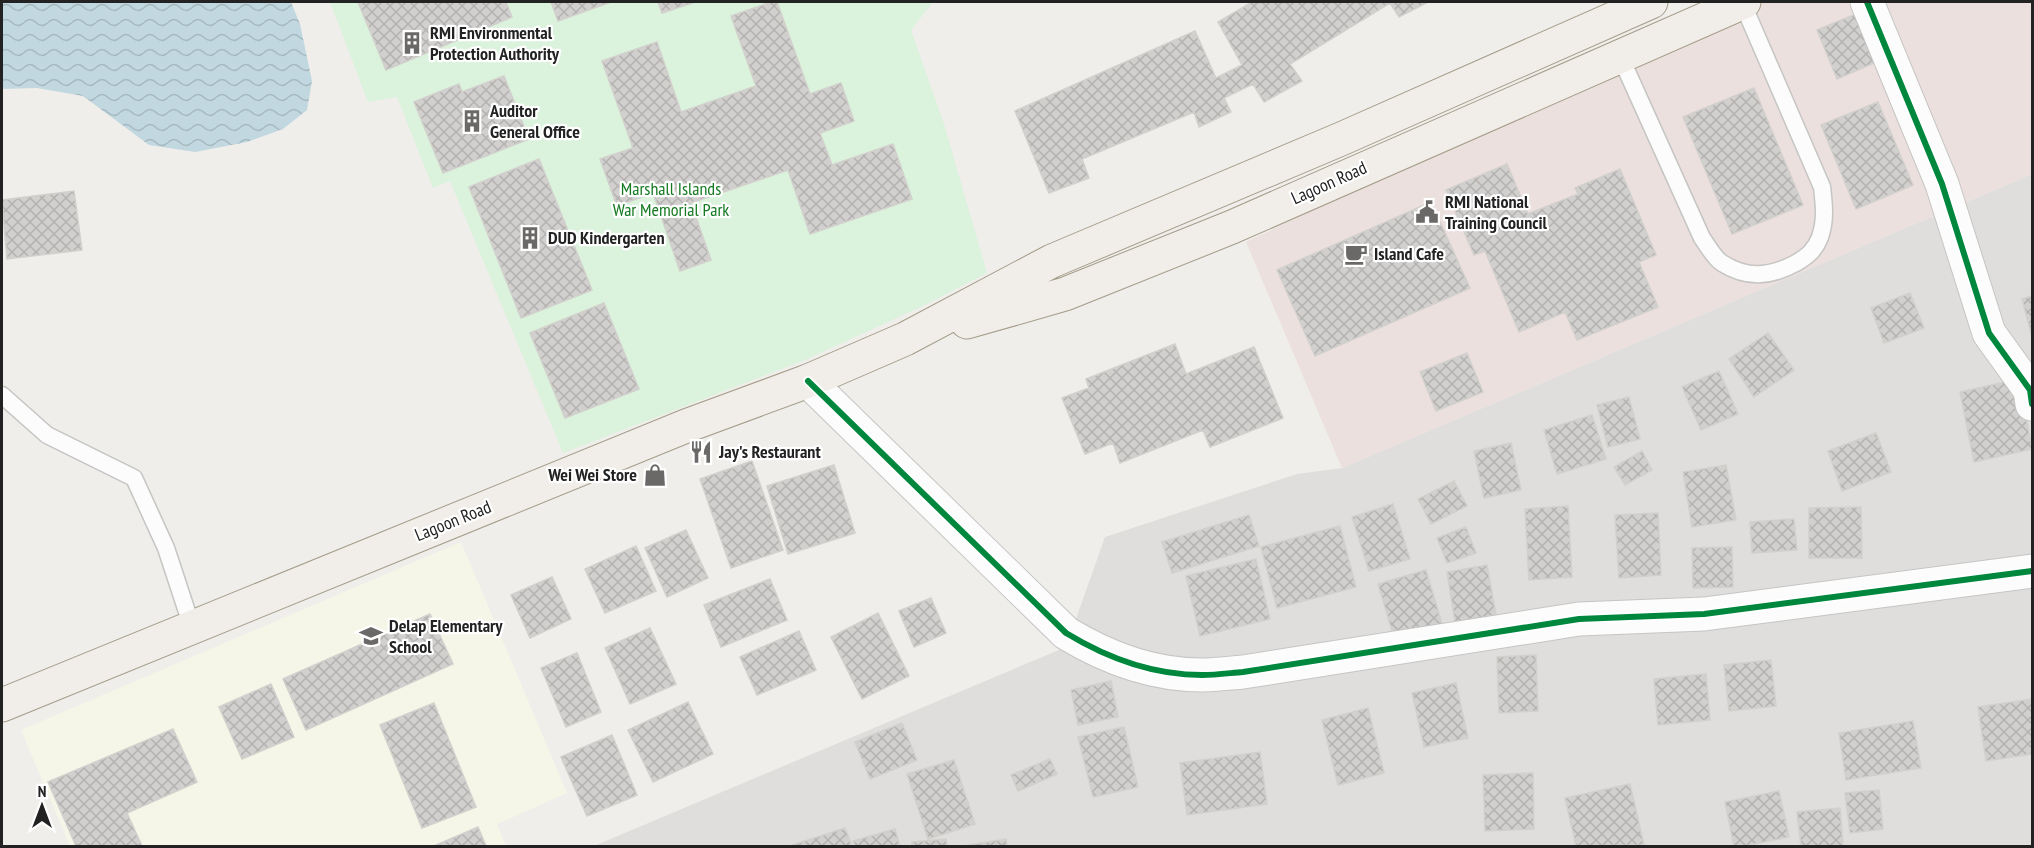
<svg xmlns="http://www.w3.org/2000/svg" width="2034" height="848" font-family="'PT Sans Narrow',sans-serif">
<defs>
<pattern id="water-waves" width="16" height="10" patternUnits="userSpaceOnUse" patternTransform="scale(1.5)"><rect width="16" height="10" fill="#c2d8e0"/><path d="M0 5q4-4 8 0t8 0" fill="none" stroke="#a6b9c0"/></pattern>
<pattern id="building-cross-hatch" width="8" height="8" patternUnits="userSpaceOnUse" patternTransform="scale(1.5)"><rect width="8" height="8" fill="#d2d0ce"/><path d="M0 0l8 8M0 8l8-8" fill="none" stroke="#b4b2b1"/></pattern>
</defs>
<rect width="100%" height="100%" fill="#efeeeb"/>
<!-- residential -->
<path fill="#dfdedc" d="M2032,174v672h-1438l472,-199 39,-110 192,-63 45,-6z"/>
<!-- commercial -->
<path fill="#ece0de" d="M1752,2h280v172l-690,294 -96,-226z"/>
<!-- education -->
<path fill="#f6f6e8" d="M461,542l106,251 -70,31 9,22h-436l-49,-116z"/>
<!-- park -->
<path fill="#dbf2dc" d="M330,2h603l-22,28 33,94 43,149 -62,32 -120,55 -242,93 -113,-272 -17,7 -36,-91 -29,5z"/>
<!-- water -->
<path fill="url(#water-waves)" d="M2,2h289l9,22 12,57 -5,29 -24,19 -36,13 -52,10 -46,-7 -66,-49 -46,-8 -35,1z"/>
<!-- building -->
<path fill="url(#building-cross-hatch)" stroke="#d2d0cd" stroke-width="1.5" d="M358,2h148l6,15 -126,53z
M551,2h60l-53,19z
M658,2h37l-33,11z
M771,2h6l33,92 31,-11 13,38 -34,12 12,32 61,-21 19,55 -102,35 -22,-64 -97,33 20,57 -31,11 -27,-78 -36,13 -17,-47 33,-11 -31,-87 55,-19 24,70 75,-26 -25,-70z
M1252,2h176l-29,15 -9,-14 -100,61 12,17 -38,21 -11,-18 -29,14 7,14 -32,15 -5,-15 -112,47 7,19 -40,15 -34,-82 180,-80 21,47 26,-13 -24,-43z
M1856,14l20,48 -39,17 -20,-49z
M504,76l25,63 -86,34 -29,-71 45,-18 3,8z
M1754,88l49,117 -71,29 -49,-117z
M1878,102l35,83 -57,24 -35,-84z
M539,159l53,131 -71,28 -52,-131z
M1507,164l21,50 50,-20 -3,-6 45,-19 36,86 -17,7 19,45 -81,33 -12,-28 -46,20 -34,-81 -11,4 -28,-65z
M74,191l8,59 -75,9 -5,-59z
M1431,202l39,86 -155,68 -38,-86z
M1910,293l14,35 -40,15 -13,-35z
M2032,296v41l-10,-38z
M604,303l35,86 -74,29 -35,-85z
M1768,333l26,37 -40,27 -25,-38z
M1175,344l11,30 68,-27 29,71 -73,29 -7,-17 -83,33 -7,-20 -28,11 -23,-56 27,-10 -3,-9z
M1467,353l16,39 -47,19 -16,-39z
M1719,371l19,43 -37,16 -19,-43z
M2019,379l13,70 -58,13 -14,-70z
M1629,397l11,42 -32,8 -11,-42z
M1592,415l14,44 -49,15 -13,-44z
M1876,433l15,39 -49,19 -14,-40z
M1511,443l10,47 -37,8 -10,-47z
M1642,451l10,19 -27,15 -11,-18z
M752,461l31,89 -52,18 -31,-89z
M834,465l21,68 -67,21 -21,-68z
M1726,465l10,55 -44,7 -9,-55z
M1454,481l13,25 -36,18 -13,-25z
M1393,504l17,55 -41,12 -17,-54z
M1568,506l4,71 -43,3 -4,-71z
M1861,507l1,51h-53v-50z
M1658,513l3,62 -42,3 -4,-63z
M1249,515l10,31 -87,27 -10,-31z
M1794,519l3,31 -45,3 -2,-31z
M1340,526l16,61 -79,21 -16,-61z
M1466,527l10,26 -29,10 -10,-25z
M686,530l22,48 -41,19 -22,-49z
M636,546l20,45 -51,22 -20,-44z
M1732,547l1,40 -40,1 -1,-40z
M1256,559l14,60 -70,17 -14,-60z
M1487,565l9,50 -41,7 -8,-50z
M1426,570l17,57 -48,14 -17,-57z
M552,577l19,42 -41,19 -19,-43z
M770,579l17,41 -66,27 -17,-42z
M931,598l15,35 -32,14 -15,-36z
M878,613l31,63 -47,23 -31,-62z
M430,614l23,50 -147,66 -23,-51z
M650,628l26,56 -46,20 -25,-56z
M799,631l17,39 -59,25 -17,-38z
M577,653l24,59 -35,15 -25,-59z
M1536,655l2,56 -39,2 -2,-56z
M1771,660l5,46 -47,5 -5,-46z
M1706,674l4,46 -52,5 -4,-46z
M1111,681l7,36 -40,8 -7,-35z
M1456,683l12,55 -44,9 -12,-54z
M271,684l23,53 -52,22 -23,-52z
M2032,699v55l-46,7 -8,-54z
M688,702l25,52 -60,28 -25,-52z
M434,703l42,104 -54,21 -42,-103z
M1368,708l16,65 -46,12 -16,-65z
M1913,721l8,47 -75,12 -7,-47z
M902,723l15,37 -47,19 -15,-37z
M1124,727l14,60 -45,10 -15,-60z
M173,729l24,53 -70,31 15,33h-66l-28,-64z
M612,735l25,60 -50,21 -26,-59z
M1260,752l7,52 -80,11 -7,-52z
M1050,759l7,15 -39,17 -7,-16z
M954,760l21,64 -47,15 -21,-65z
M1533,773l1,56 -49,2 -2,-56z
M1630,784l14,61 -68,1 -11,-48z
M1879,790l4,39 -33,4 -5,-40z
M1779,791l10,46 -44,9h-11l-9,-44z
M1840,808l3,38h-42l-4,-34z
M478,827l8,19h-52z
M845,828l7,18h-59l-1,-1z
M895,829l5,17h-45l-2,-5z
M946,839l1,7h-35v-4z
M1006,839l1,7h-44z"/>
<g fill="none" stroke-linecap="round" stroke-linejoin="round">
<!-- lane casing -->
<g stroke="#c5c5c3" stroke-width="19">
<path id="lane" d="M1620,56l82,182c6,8 12,20 20,25 25,16 48,14 74,0 12,-7 19,-13 24,-26 6,-17 4,-33 2,-50l-80,-185
M2,395l45,40 87,43 32,70 26,79"/>
</g>
<!-- street casing -->
<g stroke="#c5c5c3" stroke-width="35">
<path id="street" d="M1867,2l75,182 47,149 41,57 2,14
M808,381l258,252c41,25 88,42 136,42 14,0 28,-2 41,-3l336,-53 125,-5 328,-43"/>
</g>
<!-- primary casing -->
<g stroke="#a49c89" stroke-width="35">
<path id="primary" d="M967,322l98,-28 167,-67 512,-225
M2,705l684,-279 122,-45 97,-42 147,-78 289,-122 310,-137"/>
</g>
<!-- lane -->
<use href="#lane" stroke="#fdfcfc" stroke-width="16"/>
<!-- street -->
<use href="#street" stroke="#fdfcfc" stroke-width="33"/>
<!-- primary -->
<use href="#primary" stroke="#f1ede8" stroke-width="33"/>
<!-- cycleway casing -->
<g stroke="#fff" stroke-width="10">
<path id="cycleway" d="M1867,2l75,182 47,149 41,57 2,14
M808,381l258,252c41,25 88,42 136,42 14,0 28,-2 41,-3l336,-53 125,-5 328,-43"/>
</g>
<!-- cycleway -->
<use href="#cycleway" stroke="#00873e" stroke-width="6"/>
</g>
<!-- icons -->
<defs>
<g id="building-bare" transform="scale(1.8)"><path d="M-4-6H4V6H1V3H-1V6H-4ZM-2.5-4.3h1.7v1.8h-1.7ZM.8-4.3h1.7v1.8H.8ZM-2.5-1h1.7V.8h-1.7ZM.8-1h1.7V.8H.8Z" fill="#6a6968" stroke="#fff" stroke-width="2.5" paint-order="stroke"/></g>
<g id="civic-bare" transform="scale(1.8)"><path d="M-.6-6.5H3V-4.5H.6V-3L4-1V1h2V6H-6V1h2V-1L-.6-3ZM-1.2 2.5V6h2.4V2.5Z" fill="#6a6968" stroke="#fff" stroke-width="2.5" paint-order="stroke"/></g>
<g id="cafe-bare" transform="scale(1.8)"><path d="M-5.5-4.5H6V0H3Q3 3.5 0 3.5H-2.5Q-5.5 3.5-5.5 0ZM3-3.2v2h1.7v-2ZM-6 4.5H4V6H-6Z" fill="#6a6968" stroke="#fff" stroke-width="2.5" paint-order="stroke"/></g>
<g id="restaurant-bare" transform="scale(1.8)"><path d="M-5-6h1v4h1v-4h1v4h1v-4h1v5L-1.5 .5V6h-2V.5L-5-1ZM5-6V6H3V1.5H1.5Q1.5-4 5-6Z" fill="#6a6968" stroke="#fff" stroke-width="2.5" paint-order="stroke"/></g>
<g id="shop-bare" transform="scale(1.8)"><path d="M-5-2.5h2.3a2.7 3.5 0 0 1 5.4 0H5L5.5 6h-11ZM-1.5-2.5h3a1.5 2.3 0 0 0-3 0Z" fill="#6a6968" stroke="#fff" stroke-width="2.5" paint-order="stroke"/></g>
<g id="school-bare" transform="scale(1.8)"><path d="M0-5L7-2L0 1L-7-2ZM-4 1L0 2.5L4 1V4Q0 6-4 4Z" fill="#6a6968" stroke="#fff" stroke-width="2.5" paint-order="stroke"/></g>
</defs>
<g fill-rule="evenodd">
<use href="#building-bare" x="412" y="43"/>
<use href="#building-bare" x="472" y="121"/>
<use href="#civic-bare" x="1427" y="212"/>
<use href="#building-bare" x="530" y="238"/>
<use href="#cafe-bare" x="1356" y="254"/>
<use href="#restaurant-bare" x="701" y="452"/>
<use href="#shop-bare" x="655" y="475"/>
<use href="#school-bare" x="371" y="636"/>
</g>
<g text-anchor="middle" stroke-width="4.5" stroke-linejoin="round" paint-order="stroke">
<!-- poi labels -->
<g font-size="18" font-weight="bold" fill="#222" stroke="#fff" text-anchor="start">
<text x="430" y="39">RMI Environmental<tspan x="430" dy="21">Protection Authority</tspan></text>
<text x="490" y="117">Auditor<tspan x="490" dy="21">General Office</tspan></text>
<text x="1445" y="208">RMI National<tspan x="1445" dy="21">Training Council</tspan></text>
<text x="548" y="244">DUD Kindergarten</text>
<text x="1374" y="260">Island Cafe</text>
<text x="719" y="458">Jay's Restaurant</text>
<text x="637" y="481" text-anchor="end">Wei Wei Store</text>
<text x="389" y="632">Delap Elementary<tspan x="389" dy="21">School</tspan></text>
</g>
<!-- street labels -->
<g font-size="18" fill="#222" stroke="#fff">
<text transform="translate(1329 183) rotate(-24)" y="6">Lagoon Road</text>
<text transform="translate(453 521) rotate(-22)" y="6">Lagoon Road</text>
</g>
<!-- park labels -->
<g font-size="18" fill="#157a21" stroke="#fff">
<text x="671" y="195">Marshall Islands<tspan x="671" dy="21">War Memorial Park</tspan></text>
</g>
</g>
<!-- border -->
<rect width="2034" height="848" fill="none" stroke="#222222" stroke-width="6"/>
<!-- north arrow -->
<g transform="translate(42 806)" stroke="#ffffff" stroke-width="4.5" paint-order="stroke">
<path d="M0-4.5L10 22L0 15L-10 22Z" fill="#222222"/>
<text y="-9" font-size="16" font-weight="bold" text-anchor="middle" fill="#222222">N</text>
</g>
</svg>
